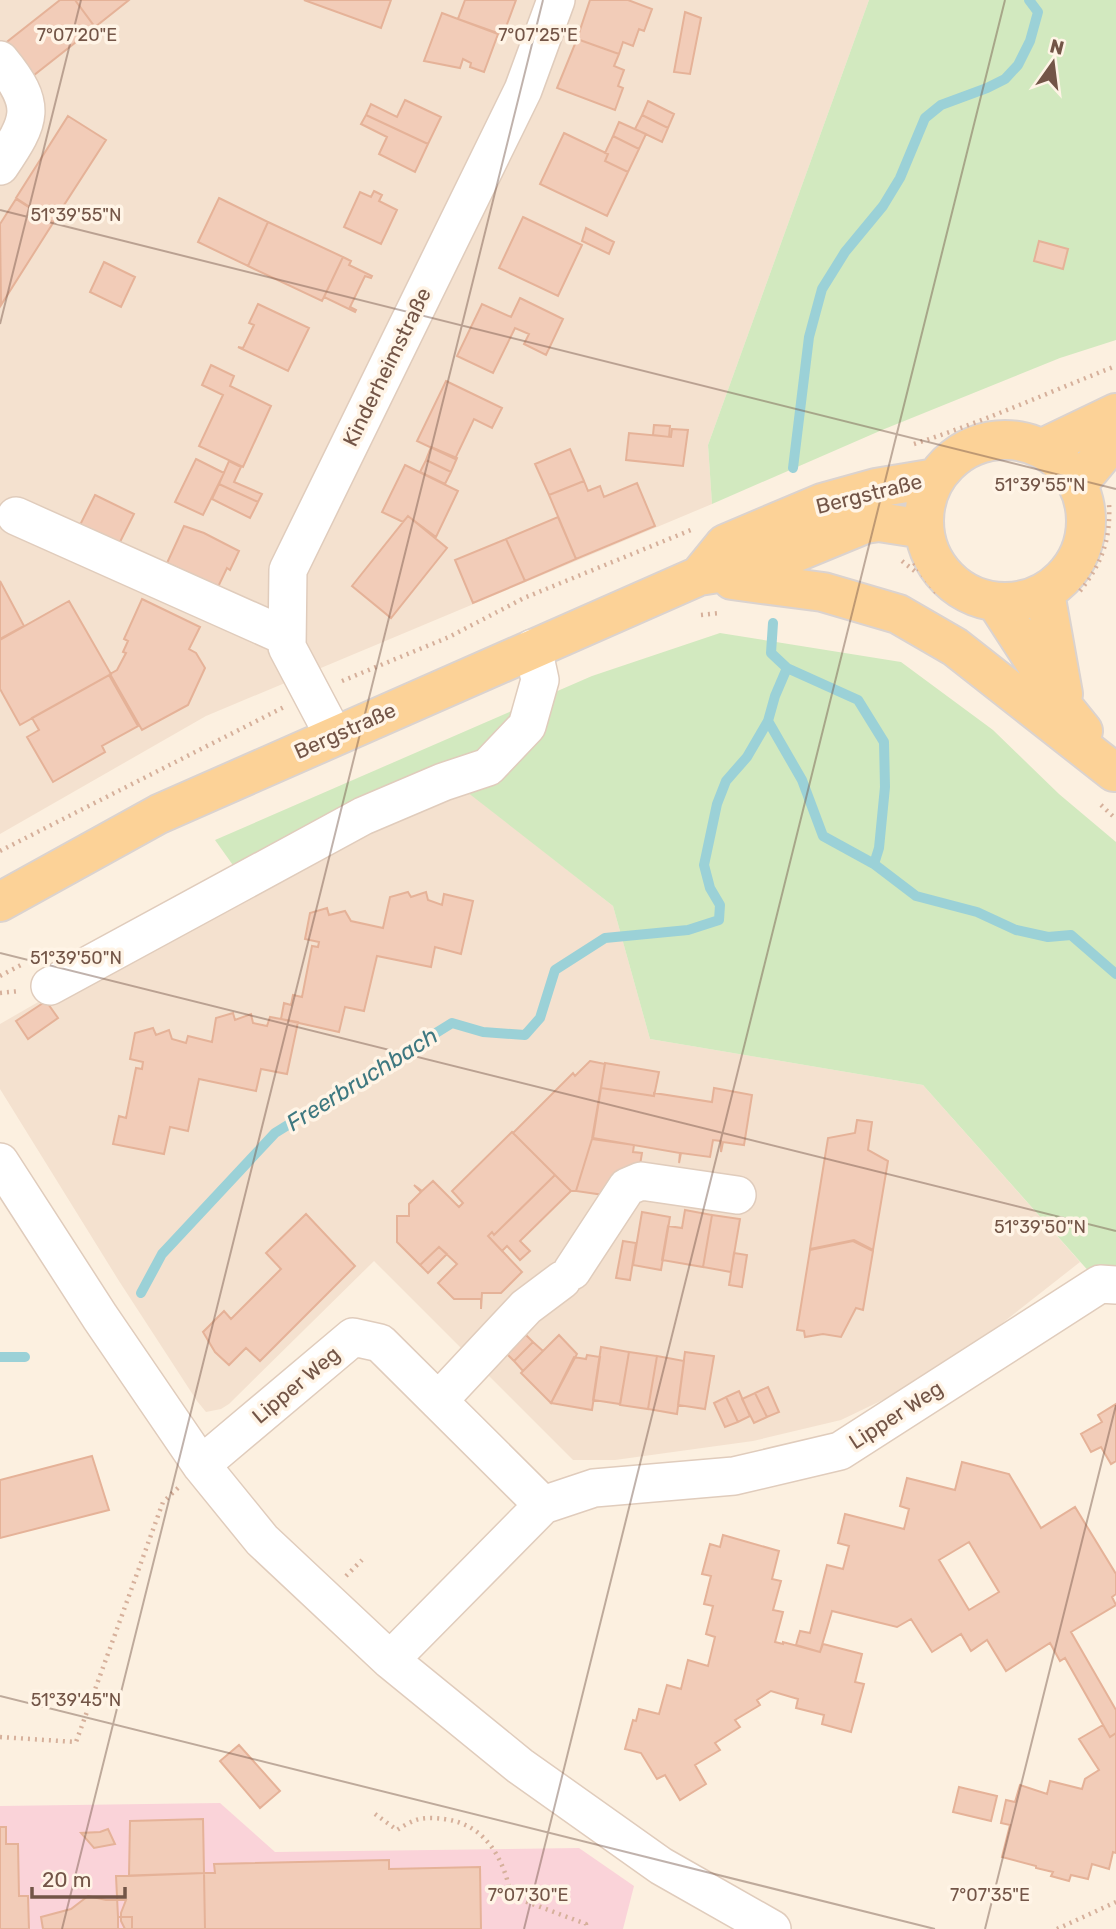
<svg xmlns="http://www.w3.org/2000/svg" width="1116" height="1929" font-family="Rubik,sans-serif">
<rect width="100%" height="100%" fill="#fcf0e0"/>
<!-- residential -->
<path fill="#f4e1cf" d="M0,0h869l-161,445 4,59 -506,212 -206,118z
M458,784l155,122 37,133 273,46 157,177 -89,70 -100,64 -50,24 -88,21 -138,19h-42l-199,-199 -145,143 -8,5 -15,3 -9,-11 -78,-120 -119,-192v-65l99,-57z"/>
<!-- medical -->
<path fill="#fad3d9" d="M220,1803l55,49 304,-4 55,38 -11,43h-623v-123z"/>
<!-- green -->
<path fill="#d2e9bf" d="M869,0h247v340l-56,18 -178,72 -170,74 -4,-59z
M720,633l181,29 92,68 66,64 57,48v443l-16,-1 -177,-199 -273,-46 -37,-133 -155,-121 -208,104 -35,-49 377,-164z"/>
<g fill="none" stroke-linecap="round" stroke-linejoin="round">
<!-- stream -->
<path stroke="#9bd1d7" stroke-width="10" d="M793,468l16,-131 13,-48 23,-37 38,-46 17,-28 25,-60 16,-13 46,-17 18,-9 13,-14 12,-24 8,-29 -9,-12
M773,623l-2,30 16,15 71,32 26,42 1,45 -6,61 -5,16 42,32 61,16 39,18 32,7 23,-2 45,39
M787,668l-12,28 -7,25 34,59 21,56 51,28
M141,1293l21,-39 113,-121 177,-110 31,9 42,3 15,-17 15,-48 50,-32 83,-8 31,-10 1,-15 -10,-17 -6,-23 13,-61 9,-23 21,-24 21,-36
M0,1357h25"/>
</g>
<!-- building -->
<path fill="#f2ccb8" stroke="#e5b298" stroke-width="2" fill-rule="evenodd" d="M60,0h15l20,27 -66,52 -26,-34z
M75,0h54l-34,27z
M304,0h87l-10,28z
M465,0h51l-13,35 -45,-16z
M590,0h38l24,9 -8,22 -5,-2 -6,17 -10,-4 -4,12 -42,-15z
M685,12l16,6 -11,56 -16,-2z
M442,13l56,21 -14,38 -14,-5 1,-4 -8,-4 -3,9 -36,-7z
M577,39l42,15 -5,12 10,4 -6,16 5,2 -8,22 -58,-22z
M405,100l36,17 -13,27 -62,-29 5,-11 26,13z
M648,101l26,13 -6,14 -26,-13z
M366,115l62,29 -13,28 -36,-18 8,-17 -26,-13z
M642,115l26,13 -6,14 -27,-13z
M68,116l38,24 -53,82 -37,-24z
M619,122l27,12 -7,15 -26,-13z
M564,133l44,21 -3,7 23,11 -21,44 -67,-32z
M613,136l26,13 -11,23 -23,-11 3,-7 -3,-1z
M374,191l8,4 -3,6 18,9 -16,34 -37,-17 16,-35 11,5z
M219,198l49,24 -20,44 -50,-24z
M16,199l37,24 -52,82 -1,-81z
M523,217l59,28 -24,51 -59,-28z
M268,222l75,35 -21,44 -74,-35z
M586,228l28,14 -5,12 -27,-13z
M1039,241l29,8 -5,20 -29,-8z
M343,257l8,4 -2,4 23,11 -1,2 -6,-2 -15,31 6,3 -1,2 -31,-15z
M104,262l31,15 -14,30 -31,-15z
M520,298l43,21 -17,36 -22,-11 5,-10 -14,-6 -22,45 -36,-17 25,-52 29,13z
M258,304l51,24 -21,43 -50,-24 5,1 11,-23 -5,-2z
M211,365l23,11 -4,10 41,20 -28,61 -44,-21 24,-51 -21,-10z
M446,381l56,27 -10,20 -18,-9 -19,40 -38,-18z
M654,425l16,1 -1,11 -16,-2z
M672,429l16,1 -5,36 -57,-6 3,-27 42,4z
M431,447l26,11 -6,14 -25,-12z
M570,449l14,32 -35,14 -14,-31z
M196,459l28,14 -21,42 -28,-13z
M426,460l25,12 -6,12 -25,-12z
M229,461l12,6 -7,15 28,12 -4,8 -39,-18z
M405,465l53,26 -22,46 -28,-21 -5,6 -21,-10z
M584,481l4,10 12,-5 4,11 33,-14 18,43 -79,33 -27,-64z
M219,484l39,18 -8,16 -38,-19z
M95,495l39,19 -19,38 -39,-19z
M408,516l39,32 -56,70 -39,-32z
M558,517l18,42 -51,22 -19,-42z
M184,526l20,7 35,18 -9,19 -3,-2 -9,19 -51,-24z
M506,539l19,42 -52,22 -18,-43z
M0,581l24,45 -24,13z
M142,599l58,28 -11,22 7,4 9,15 -17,37 -46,25 -32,-56 7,-4 9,-17 -3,-1 5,-11 -4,-2z
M69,601l42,73 -91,51 -20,-36v-49z
M109,675l29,51 -36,20 3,6 -52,30 -26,-45 12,-7 -7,-12z
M408,892l3,5 15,-5 2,8 14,5 2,-11 29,7 -12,53 -26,-7 -4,20 -54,-11 -13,55 -19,-4 -6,25 -58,-13 3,-16 7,2 2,-10 9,2 10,-51 6,1 1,-5 -14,-3 5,-26 17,-5 2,7 16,-4 6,10 32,7 7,-31z
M46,1001l12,17 -30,21 -12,-18z
M233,1013l2,7 16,-6 2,9 14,3 3,-9 28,5 -11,52 -26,-5 -5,22 -57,-12 -11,52 -18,-4 -6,27 -51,-10 6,-28 7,2 10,-50 6,1 1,-7 -13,-3 5,-26 18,-5 3,7 13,-5 3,9 14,4 2,-7 24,6 4,-24z
M590,1061l15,3 -13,75 -16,52h-5l-58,-58 60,-60 2,3z
M605,1063l54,9 -5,24 -53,-8z
M601,1088l53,8v-3l58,9 2,-14 38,7 -8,50 -21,-3 -2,10v-11l-8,-1 -3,17 -29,-4 -2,10 1,-10 -87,-15z
M857,1120l15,2 -4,28 20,11 -15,89 -19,-10 -44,9 18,-111 27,-5z
M512,1132l43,43 -61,60 -2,-3 -4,4 34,36 -21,21h-19l-1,16v-10h-27l-16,-16 19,-19 -18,-17 -19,18 -23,-23v-26h12v-12l12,-12 -7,-7 8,6 11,-10 26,26 4,-4 -11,-12z
M592,1139l42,6 -1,7 9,1 -4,24 -23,-4 -4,23 -35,-5z
M555,1175l16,16 -51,50 10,10 -10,9 -13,-14 -5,5 -14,-15 4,-4 2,3z
M685,1210l27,5 -9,52 -41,-7 6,-34 14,2z
M642,1212l28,5 -9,53 -28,-5z
M306,1214l49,52 -95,95 -14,-13 -17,17 -14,-13 -12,-20 21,-21 7,8 50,-50 -15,-16z
M712,1215l28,4 -9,53 -28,-5z
M623,1241l13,2 -6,37 -14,-2z
M853,1241l20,10 -10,59 -7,-2 -15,29 -18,-3 -18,3 -1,-6 -7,-1 13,-80z
M439,1247l8,7 -19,19 -8,-8z
M734,1253l13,2 -5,32 -13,-2z
M523,1332l10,10 -19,19 -10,-10z
M559,1335l18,19 -26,49 -30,-30z
M533,1342l10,9 -20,20 -9,-10z
M601,1347l28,5 -9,52 -27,-4z
M629,1352l28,4 -9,53 -28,-4z
M685,1352l29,4 -9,53 -27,-4z
M587,1355l13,2 -8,53 -41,-7 23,-46 12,2z
M657,1356l27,5 -7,53 -29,-5z
M768,1387l11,25 -12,5 -12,-24z
M739,1391l11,25 -12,6 -12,-25z
M755,1393l12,24 -13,6 -12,-24z
M726,1397l12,25 -13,5 -11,-24z
M1116,1404v57l-5,3 -10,-17 -10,5 -10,-18 21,-12 -4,-7z
M92,1456l17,54 -109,28v-58z
M962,1462l47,12 32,54 34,-21 41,67v20l-4,3 4,8 -45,27 45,78v23l-6,4 -45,-79 -5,3 -10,-18 -44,28 -19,-31 -16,11 -10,-17 -29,18 -21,-33 -14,8 -65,-16 -12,41 -24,-7 4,-14 10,2 17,-68 16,4 6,-23 -11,-3 7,-29 59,15 5,-20 -9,-3 7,-28 48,12zM969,1542l30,50 -30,18 -30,-50z
M723,1535l56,16 -7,28 9,2 -8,29 10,2 -8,30 8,2v-2l37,10 3,-8 39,10 -7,28 9,2 -13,48 -29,-8 2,-9 -28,-7 2,-9 -27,-8 -14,9 3,5 -25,15 5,7 -25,16 5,7 -25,15 11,19 -26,16 -15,-25 -8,4 -16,-26 -16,-4 8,-29 3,1 3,-12 20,5 8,-29 14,4 7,-29 20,6 7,-29 -9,-3 7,-28 -9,-2 7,-28 -9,-2 8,-30 10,3z
M1103,1725l7,12 6,-4v120l-3,-1 -4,17 -17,-5 -4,15 -17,-4 -2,6 -18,-5 2,-4 -17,-4v-2l-34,-9 8,-32 -9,-2 5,-23 9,2 5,-17 27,9 3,-13 32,8 3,-10 14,-9 -20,-31z
M239,1745l41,46 -20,17 -40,-47z
M959,1787l38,9 -6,25 -38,-9z
M203,1819l1,54 -75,3 1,-55z
M0,1827h6v17h12l1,52h9l1,33h-29z
M108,1829l7,15 -21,4 -13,-15 19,-1z
M389,1860v9l91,-2 1,62h-276l-1,-56h11l-1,-9z
M204,1873l1,56h-73v-12h-14l-2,-41z
M88,1896l18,4h20l-5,13v8l4,8h-82l-2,-12 30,-8z
M118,1917h14v12h-14z"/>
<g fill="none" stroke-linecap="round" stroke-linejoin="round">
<!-- minor casing -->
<g stroke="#e0ccbc" stroke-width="40">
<path id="minor" d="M0,60c38,46 31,60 0,106
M16,516l271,121
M334,736l-47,-89 1,-77 235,-480 33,-90
M50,986l313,-170 80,-34 45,-15 39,-41 13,-46 -7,-32
M0,1162l100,155 101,148 61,75 128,120 130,106 141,100 111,63
M572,1271l55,-84 14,-6 96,14
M439,1400l87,-93 36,-27
M201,1465l152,-128 27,6 163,162
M390,1660l153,-155 51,-17 140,-12 106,-25 260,-167 16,1"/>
</g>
<!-- major casing -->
<g stroke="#dbd3cf" stroke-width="42">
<path id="major" d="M924 521a81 81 0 1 1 162 0a81 81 0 1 1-162 0Z
M1043,448l73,-35
M1078,484l38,-46
M699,576l26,-32 97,-41 54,-15 60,-10
M732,580l91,12 75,22 57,33 159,125
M1045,593l18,101
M996,602l70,108 17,21
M0,902l159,-88 540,-238 64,-10 102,-42 14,-2 45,7"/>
</g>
<!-- path -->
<path stroke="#d6b09b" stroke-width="4.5" stroke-dasharray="2 5" stroke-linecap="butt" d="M914,444c69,-22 135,-52 202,-78
M902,561l15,12
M914,563l24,32
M1080,591c22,-28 31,-52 29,-88
M701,615l19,-2
M342,681l107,-44 75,-39 167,-68
M1101,805l15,14
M0,851l284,-144
M0,976l23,-12
M0,993l20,-2
M346,1576l16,-16
M0,1737l76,5 87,-240 16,-15
M375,1814l22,16c6,-4 13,-8 19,-10 9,-3 19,-2 28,-1 41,5 60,39 67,77l75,28v5
M1057,1929l59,-27"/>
<!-- minor -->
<use href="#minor" stroke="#fff" stroke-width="37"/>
<!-- major -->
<use href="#major" stroke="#fcd297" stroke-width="38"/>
</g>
<!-- ticks -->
<path fill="none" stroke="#735547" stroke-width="2" stroke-opacity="0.45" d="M0,210l1116,279M0,324l81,-324M0,953l1116,278M0,1696l935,233M62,1929l481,-1929M524,1929l481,-1929M985,1929l131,-524"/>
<g text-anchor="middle" stroke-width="7" stroke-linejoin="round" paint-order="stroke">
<!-- street labels -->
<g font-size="21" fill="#735547" stroke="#fff4e6">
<text transform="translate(387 367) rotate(-64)" y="7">Kinderheimstraße</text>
<text transform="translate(869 494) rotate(-14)" y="7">Bergstraße</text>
<text transform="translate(345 731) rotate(-24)" y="7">Bergstraße</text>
<text transform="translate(296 1385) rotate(-40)" y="7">Lipper Weg</text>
<text transform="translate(896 1415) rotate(-33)" y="7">Lipper Weg</text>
</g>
<!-- water labels -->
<g font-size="23" font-style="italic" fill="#3e7880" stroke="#fff4e6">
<text transform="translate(362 1079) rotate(-32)" y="8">Freerbruchbach</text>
</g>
</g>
<g font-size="18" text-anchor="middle" fill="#735547" stroke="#fff4e6" stroke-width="7" stroke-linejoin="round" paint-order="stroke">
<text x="77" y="41">7°07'20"E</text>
<text x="538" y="41">7°07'25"E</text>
<text x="76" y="221">51°39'55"N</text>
<text x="1040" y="491">51°39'55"N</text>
<text x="76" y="964">51°39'50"N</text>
<text x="1040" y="1233">51°39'50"N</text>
<text x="76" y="1706">51°39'45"N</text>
<text x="528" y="1901">7°07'30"E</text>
<text x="990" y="1901">7°07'35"E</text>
</g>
<!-- north arrow -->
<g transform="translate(1053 63) rotate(14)" stroke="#fff4e6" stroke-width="5" paint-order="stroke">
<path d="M0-5L12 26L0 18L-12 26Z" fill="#735547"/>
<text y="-10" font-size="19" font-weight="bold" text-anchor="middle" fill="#735547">N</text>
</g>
<!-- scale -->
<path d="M32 1887v10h93v-10" fill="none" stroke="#735547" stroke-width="3.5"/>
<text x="42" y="1887" font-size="21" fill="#735547" stroke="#fff4e6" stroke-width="5" paint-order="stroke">20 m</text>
</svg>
